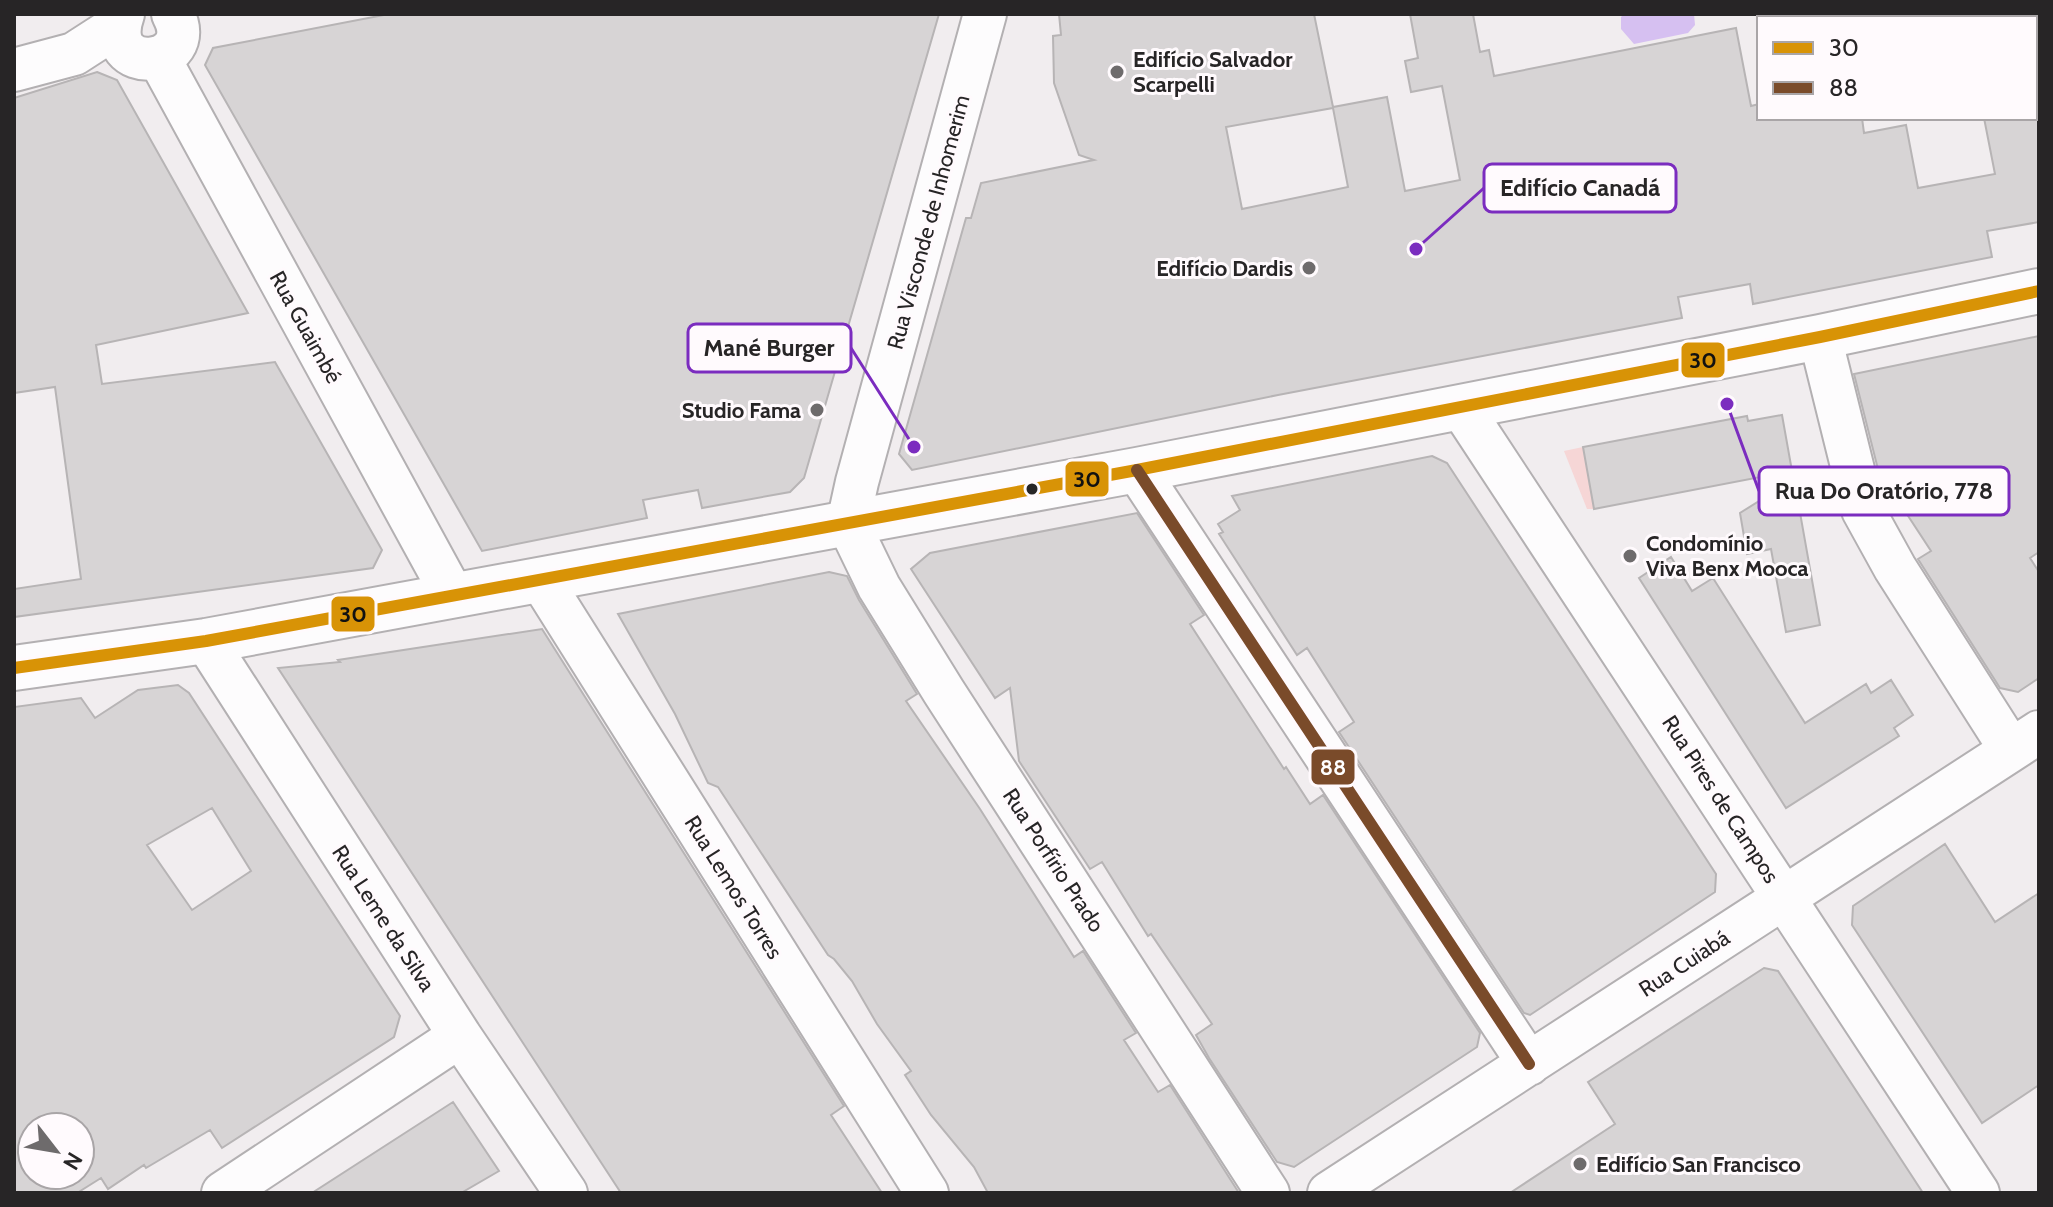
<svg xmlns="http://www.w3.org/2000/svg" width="2053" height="1207" font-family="Cabin,sans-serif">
<rect width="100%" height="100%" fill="#f1edef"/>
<!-- green -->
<path fill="#f6d6d6" d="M1583,447l11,62h-7l-23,-58z"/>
<!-- water -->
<path fill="#d6c0f1" d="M1624,14h70l1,11 -7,8 -54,11 -13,-15v-12z"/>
<!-- building -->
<path fill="#d7d4d5" stroke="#b7b4b5" stroke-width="2" fill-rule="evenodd" d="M389,14h550l-135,464 -14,14 -88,16 -4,-18 -55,10 4,18 -165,33 -277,-486 8,-17z
M1059,14h255l19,93 54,-10 18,94 55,-11 -18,-94 -31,6 -6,-31 13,-3 -8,-44h63l7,38 9,-2 5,26 242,-48 15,78 8,-2v14h103l2,15 42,-8 12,63 77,-14 -11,-56h55v104l-52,9 5,26 -239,47 -3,-20 -72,13 4,21 -404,77 -366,75 -13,-16 67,-236h5l10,-35 113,-23 -15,-5 -25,-72 -1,-47 8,-1zM1333,108l15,79 -106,22 -16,-82z
M97,72l20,8 131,233 -152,32 6,39 173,-22 107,188 -9,18 -359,49v-28l67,-10 -26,-192 -41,6v-295z
M2039,336v216l-9,6 9,14v106l-21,14 -18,-4 -82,-129 13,-8 -34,-52 -9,6 -2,-4 -32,-127z
M1782,415l10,56 -198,38 -11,-62 164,-31 1,5z
M1432,456l15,7 269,411 -1,18 -185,123 -6,-2 -185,-281 15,-10 -47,-74 -10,7 -78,-121 4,-2 -5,-8 22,-14 -8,-14z
M1794,479l26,146 -34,7 -15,-83 -24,5 -7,-41z
M1137,513l67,102 -14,9 94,145 2,-2 24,37 13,-9 157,238 -3,14 -183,120 -17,-5 -68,-104 -13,-23 16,-11 -61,-90 -3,2 -46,-74 -12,7 -71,-108 -9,-73 -15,10 -84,-129 19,-16z
M1671,557l21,34 21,-13 92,145 61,-39 5,9 20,-13 22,35 -19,13 5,8 -113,72 -147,-230z
M829,572l18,4 12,24 58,94 -11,7 74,108 94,148 9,-6 53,82 -12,7 34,52 12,-7 69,108h-251l-14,-26 -43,-52 -26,-40 6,-4 -34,-47 -25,-43 -18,-22 -6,-4 -110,-168 -10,-4 -33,-69 -57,-100z
M542,629l302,477 -13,9 51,78h-261l-343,-525 62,-6 -2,-2z
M178,685l11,8 211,323 -6,21 -172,111 -12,-18 -64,38 -2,-3 -36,24 -7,-11 -24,15h-63v-486l67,-9 14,20 43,-28zM212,808l39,63 -59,39 -45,-65zM32,1127h48v48h-48z
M1945,844l50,78 44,-29v192l-57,38 -130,-198 1,-19z
M1764,968l14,3 145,222h-413l105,-69 -27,-42z
M453,1102l46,69 -38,22h-149z"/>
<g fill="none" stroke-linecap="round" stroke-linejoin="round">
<!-- minor casing -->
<g stroke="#b3b0b2" stroke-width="46">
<path id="minor" d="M123,14c-23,65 79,54 50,0
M985,14l-128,468 -9,41 31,64 65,105 324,501
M159,58l294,538
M14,70l60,-16 45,-29
M1820,337l43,173 32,58 116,182
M1461,407l517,786
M1137,470l392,594
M541,580l386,613
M206,641l254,395 106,157
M223,1193l237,-157
M1329,1193l710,-461"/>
</g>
<!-- tertiary casing -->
<g stroke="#b3b0b2" stroke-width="48">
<path id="tertiary" d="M14,668l192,-27 931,-171 683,-133 219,-46"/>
</g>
<!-- minor -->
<use href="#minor" stroke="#fdfcfd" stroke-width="42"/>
<!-- tertiary -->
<use href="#tertiary" stroke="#fdfcfd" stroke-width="44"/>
<!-- bus-1 casing -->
<g stroke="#fffafd" stroke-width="18">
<path id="bus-1" d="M14,668l192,-27 931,-171 683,-133 219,-46"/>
</g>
<!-- bus-2 casing -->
<g stroke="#fffafd" stroke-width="18">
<path id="bus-2" d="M1137,470l392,594"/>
</g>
<!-- bus-1 -->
<use href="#bus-1" stroke="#d89306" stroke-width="12"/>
<!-- bus-2 -->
<use href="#bus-2" stroke="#7a4b2a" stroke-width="12"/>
</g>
<!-- markers -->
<g fill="#6e6b6c" stroke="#fffafd" stroke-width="3">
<circle cx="1117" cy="72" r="8"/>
<circle cx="1309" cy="268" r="8"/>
<circle cx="817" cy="410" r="8"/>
<circle cx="1630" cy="556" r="8"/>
<circle cx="1580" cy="1164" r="8"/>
</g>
<circle fill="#272526" stroke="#fffafd" stroke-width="3" cx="1032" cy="489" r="7"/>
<g text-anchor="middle" stroke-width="6" stroke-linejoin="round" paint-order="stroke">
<!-- poi labels -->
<g font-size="22" font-weight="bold" fill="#272526" stroke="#fffafd" text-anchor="start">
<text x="1133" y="67">Edifício Salvador<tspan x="1133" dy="25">Scarpelli</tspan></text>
<text x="1293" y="276" text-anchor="end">Edifício Dardis</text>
<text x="801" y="418" text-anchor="end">Studio Fama</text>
<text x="1646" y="551">Condomínio<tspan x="1646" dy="25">Viva Benx Mooca</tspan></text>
<text x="1596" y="1172">Edifício San Francisco</text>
</g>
<!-- street labels -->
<g font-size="22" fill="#272526" stroke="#fffafd">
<text transform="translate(928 222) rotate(-75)" y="8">Rua Visconde de Inhomerim</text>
<text transform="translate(306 327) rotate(61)" y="8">Rua Guaimbé</text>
<text transform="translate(1721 799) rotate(57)" y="8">Rua Pires de Campos</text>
<text transform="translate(1054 860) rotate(57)" y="8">Rua Porfírio Prado</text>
<text transform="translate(734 887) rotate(58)" y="8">Rua Lemos Torres</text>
<text transform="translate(384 918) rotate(57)" y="8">Rua Leme da Silva</text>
<text transform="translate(1684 963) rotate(-33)" y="8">Rua Cuiabá</text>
</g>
</g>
<!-- callouts -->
<path fill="none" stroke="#7b2cbf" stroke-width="3" d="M1416 249L1484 188M914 447L851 348M1727 404L1759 491"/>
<g fill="#7b2cbf" stroke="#fffafd" stroke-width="3">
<circle cx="1416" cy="249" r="8"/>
<circle cx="914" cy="447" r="8"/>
<circle cx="1727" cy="404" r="8"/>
</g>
<g fill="#fffafd" stroke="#7b2cbf" stroke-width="3">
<rect x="1484" y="164" width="192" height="48" rx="8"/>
<rect x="688" y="324" width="163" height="48" rx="8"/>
<rect x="1759" y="467" width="250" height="48" rx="8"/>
</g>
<g font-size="24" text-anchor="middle" font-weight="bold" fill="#272526">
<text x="1580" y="196">Edifício Canadá</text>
<text x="769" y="356">Mané Burger</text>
<text x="1884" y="499">Rua Do Oratório, 778</text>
</g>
<g stroke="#fffafd" stroke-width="3">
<rect x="1680" y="341" width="46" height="38" rx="8" fill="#d89306"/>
<rect x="1064" y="460" width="46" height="38" rx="8" fill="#d89306"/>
<rect x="330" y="595" width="46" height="38" rx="8" fill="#d89306"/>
<rect x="1310" y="748" width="46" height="38" rx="8" fill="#7a4b2a"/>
</g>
<g font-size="22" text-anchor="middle" font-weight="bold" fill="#fff">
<text x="1333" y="775">88</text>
</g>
<g font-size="22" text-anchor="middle" font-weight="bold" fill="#111">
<text x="1703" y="368">30</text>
<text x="1087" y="487">30</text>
<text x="353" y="622">30</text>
</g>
<!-- border -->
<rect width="2053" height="1207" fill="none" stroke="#272526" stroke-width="32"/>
<!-- legend -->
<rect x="1757" y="16" width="280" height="104" fill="#fffafd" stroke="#a9a5a7" stroke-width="2"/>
<rect x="1773" y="42" width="40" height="12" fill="#d89306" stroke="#a9a5a7" stroke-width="2"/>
<text x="1829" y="56" font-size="24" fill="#272526">30</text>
<rect x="1773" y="82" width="40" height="12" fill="#7a4b2a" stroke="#a9a5a7" stroke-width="2"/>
<text x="1829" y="96" font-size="24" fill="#272526">88</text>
<!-- north arrow -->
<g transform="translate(56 1151) rotate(121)"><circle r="38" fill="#fffafd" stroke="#a9a5a7" stroke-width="2"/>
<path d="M0-6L14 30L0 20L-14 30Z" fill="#6e6b6c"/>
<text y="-12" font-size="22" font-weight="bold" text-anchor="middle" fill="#272526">N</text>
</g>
</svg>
